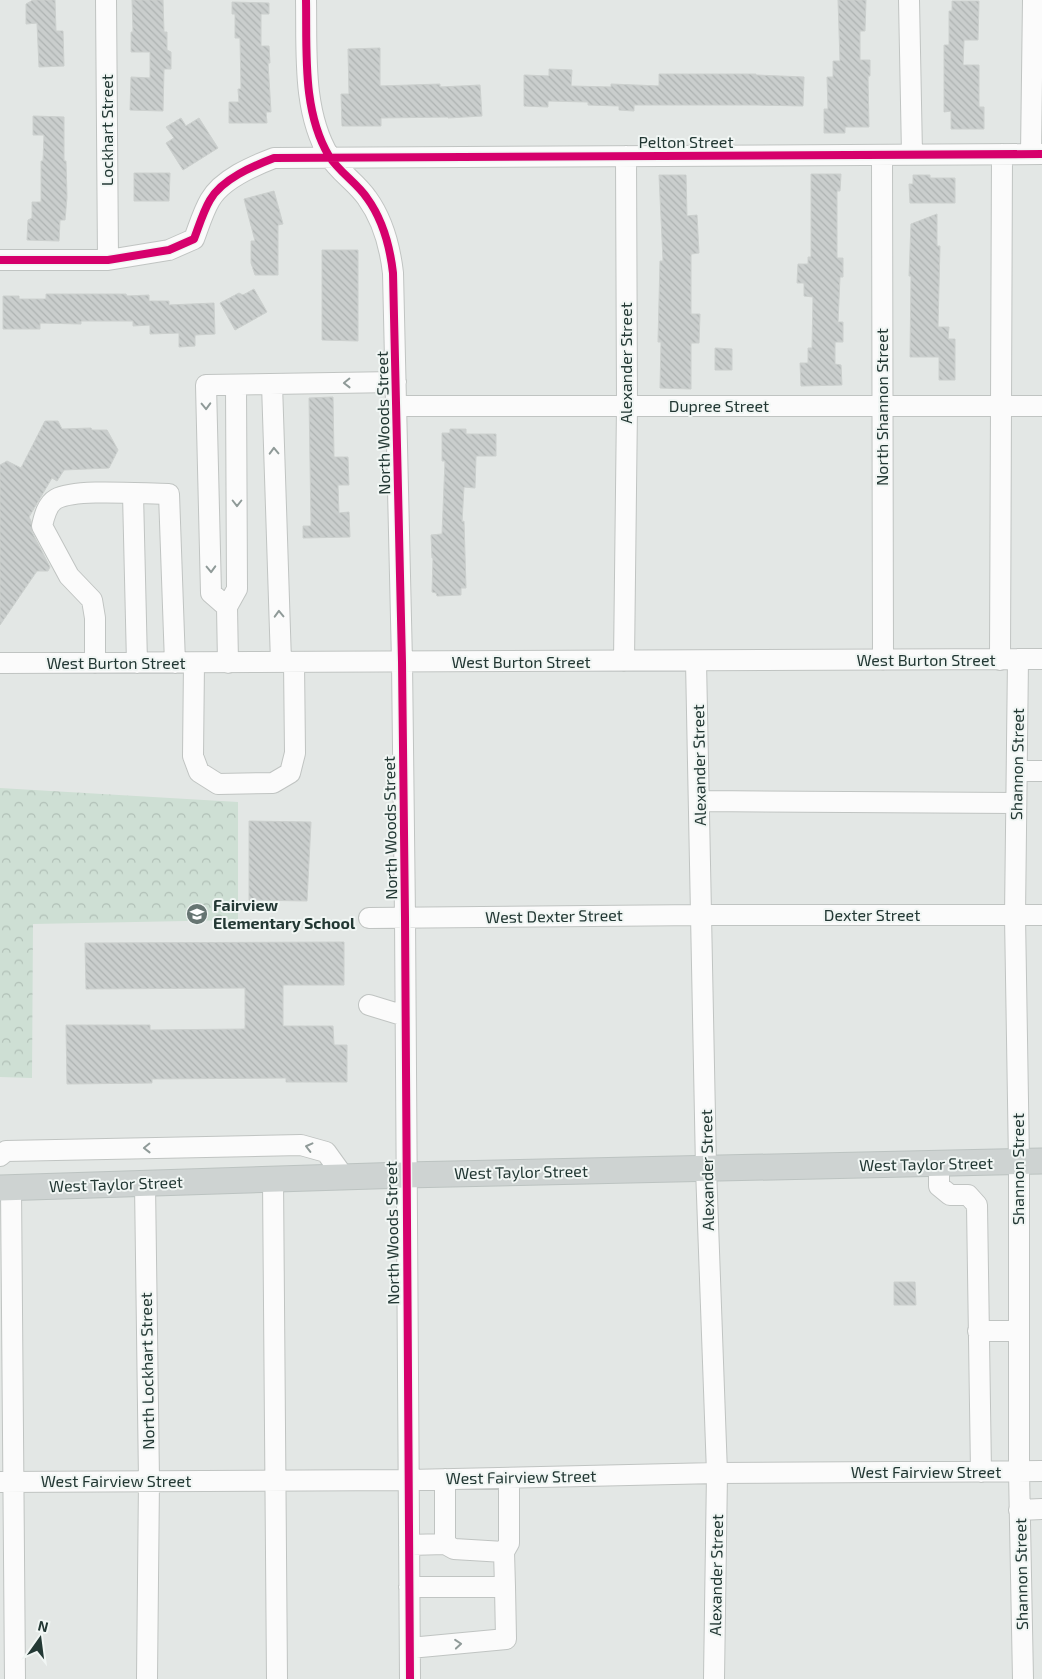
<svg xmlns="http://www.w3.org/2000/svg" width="1042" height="1679" font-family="'Exo 2',sans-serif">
<defs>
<pattern id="park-crowns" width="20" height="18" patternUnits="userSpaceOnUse" patternTransform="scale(1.25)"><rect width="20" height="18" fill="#cedfd4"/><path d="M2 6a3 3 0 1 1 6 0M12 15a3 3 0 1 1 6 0" fill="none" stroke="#b1c0b7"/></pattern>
<pattern id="building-back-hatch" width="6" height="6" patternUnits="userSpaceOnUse" patternTransform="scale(1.25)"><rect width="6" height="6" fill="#cacecd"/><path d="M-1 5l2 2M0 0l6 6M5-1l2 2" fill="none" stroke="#adb2b1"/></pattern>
</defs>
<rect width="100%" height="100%" fill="#e3e7e5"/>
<!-- park -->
<path fill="url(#park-crowns)" d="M0,788l238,14v118l-205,4 -1,154 -32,-1z"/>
<!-- building -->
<path fill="url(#building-back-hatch)" stroke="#ccd0ce" d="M33,0h22l1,31h7l1,35 -25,1 -2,-44 -11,1v-20z
M132,0h31l1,32h3v18l4,2v17h-7l-1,42 -33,-1 1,-33 19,1v-26h-19v-20h2z
M838,0h28l-1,31h-5v29h10v16h-2l1,51h-24v6h-21v-24h4l-1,-32h6v-16h7z
M952,1h27l-1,39h-14l-1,25h16v42h5v22h-33v-18l-7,1v-67h5v-34h3z
M232,2l37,1v11h-8v32h8l1,17h-2l3,49h-5l1,11h-38v-21h10l-1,-13h3l-1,-51h-5v-24h-3z
M380,48v38l60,-2v3l40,-2 2,31 -34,2v-1l-67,1v8h-39l-1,-32h8l-1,-45z
M549,69l23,1 -1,16 40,1v-3l48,2v-12h97v1l48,2 -1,29 -47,-1h-122v6l-15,-1v-4l-31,-1v-3l-40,-1v6l-24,-1v-31l25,1z
M33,116l31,1v44h2l1,36 -2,23h-5l-1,21 -32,-1 1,-20 4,-2v-16h9v-41h2l1,-26h-11z
M181,118l5,8 13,-8 19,30 -35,22 -17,-27 8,-5 -8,-11z
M134,173h36l-1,28h-35z
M811,174h30l-1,17h-3v67h6v19h-3l-2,45h5v20h-8v22l6,1 1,20 -41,1 -1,-23h8v-15h4l1,-51 -9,-1v-13h-7l1,-19h10v-7h3z
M659,175h27l1,41 10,-1 2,38 -8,1v60h9l-1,29h-8v46l-31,-1 1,-46h-3l2,-81h3z
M913,175h17v3h25v25h-45l-1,-19h4z
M274,191l9,33 -5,1v50h-23l-4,-12v-22h4l-11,-42z
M937,214v32h3l-2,81h11l-1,12h7v41h-16v-23h-29l1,-81h-2l2,-52z
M322,250h36v91l-36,-1z
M254,289l13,23 -32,18 -15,-27 19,-10 4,2z
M46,294h80l1,2 22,-1v6h20v4l45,-2 1,31 -20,1v11l-16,1v-14l-29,1v-9l-17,1v-5h-52v3l-41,-1v6h-37v-33h16v3h27z
M715,348l17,1v21h-17z
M333,397l1,60h14l1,28h-11l1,28 10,-1 1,25 -47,1v-12h8l-2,-128z
M45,421h13l4,8 29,-1 1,2h15l11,20 -9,18 -45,2 -7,11 -5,-3 -23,39 2,4 1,11 18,35 -2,4h-11l-37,54v-160l7,-4 14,7z
M450,429h16v5h30v22h-20l-1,32 -11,-1 -2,35 2,-1 2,67h-5v7l-24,1 -1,-3 -4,-1 1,-34h-1l-1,-23 11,-1 3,-73h-3v-28h8z
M249,821l62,1 -4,79 -58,-1z
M344,942v43h-61v41h50l1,19h13v37h-61v-4l-134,1v4l-85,1 -1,-59h84v5l95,-1v-41l-159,1 -1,-46z
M894,1282h21l1,23h-22z"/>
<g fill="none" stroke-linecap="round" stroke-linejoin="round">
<!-- minor casing -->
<g stroke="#c0c4c2" stroke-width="22">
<path id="minor" d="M106,0l2,260
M306,0c1,51 -4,111 23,156 10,16 28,27 38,42 16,22 23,49 26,75l9,389 3,255 5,762
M909,0l3,154
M1031,154l2,-154
M882,155l1,505
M0,260h108l61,-10 25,-11c5,-13 9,-27 16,-39 12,-21 43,-34 64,-42l768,-4
M272,384l9,278
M396,406h646
M133,494l4,169
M227,607l10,-18 -1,-204
M1018,659l-3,257 4,246v309l4,208
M1000,660l2,-506
M624,661l3,-255 -1,-250
M696,661l10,507 11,305 -3,206
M0,663l1042,-4
M95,663v-45l-3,-18 -23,-24 -27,-50c2,-9 5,-22 14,-27 20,-11 87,-5 113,-5l6,169
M194,663l-1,93 6,16 19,12 55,-1 17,-10 5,-20 -1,-91
M228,663l-1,-56 -16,-14 -5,-208 190,-3
M1017,771h25
M700,801l316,2
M369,918l333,-3h340
M369,1005l36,11
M0,1156l6,-5 295,-6 25,7 18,25
M939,1163v23l11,9h18l9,10 4,267
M273,1179l4,500
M145,1184l4,296 -2,199
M11,1188l4,491
M978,1331h41
M0,1482l409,-2 308,-7 325,-2
M1019,1510l23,-1
M445,1544l9,5 50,3
M409,1545l36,-1v-65
M409,1587h96l-1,-35 5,-9v-65
M410,1648l96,-9 -1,-52"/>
</g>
<!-- major casing -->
<g stroke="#bcc3c1" stroke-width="27">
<path id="major" d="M0,1188l405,-13 637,-14"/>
</g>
<!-- minor -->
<use href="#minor" stroke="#fbfbfb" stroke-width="20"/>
<!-- major -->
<use href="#major" stroke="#ced3d2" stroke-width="25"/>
<!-- cycleway casing -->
<g stroke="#f1f6f4" stroke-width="11">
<path id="cycleway" d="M306,0c1,51 -4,111 23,156 10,16 28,27 38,42 16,22 23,49 26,75l9,389 3,255 5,762
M0,260h108l61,-10 25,-11c5,-13 9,-27 16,-39 12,-21 43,-34 64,-42l768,-4"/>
</g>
<!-- cycleway -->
<use href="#cycleway" stroke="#d6006c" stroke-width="8"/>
</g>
<!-- one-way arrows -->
<defs><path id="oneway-chevron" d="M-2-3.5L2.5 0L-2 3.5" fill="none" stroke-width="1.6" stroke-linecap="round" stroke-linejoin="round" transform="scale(1.25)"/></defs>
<g stroke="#8f9a98">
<use href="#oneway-chevron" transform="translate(347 383) rotate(179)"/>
<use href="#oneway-chevron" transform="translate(206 406) rotate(88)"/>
<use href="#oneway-chevron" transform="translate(274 451) rotate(-92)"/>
<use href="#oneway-chevron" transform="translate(237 503) rotate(90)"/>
<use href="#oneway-chevron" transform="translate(211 569) rotate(88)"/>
<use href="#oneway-chevron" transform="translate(279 614) rotate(-92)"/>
<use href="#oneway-chevron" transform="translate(309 1147) rotate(-166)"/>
<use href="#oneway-chevron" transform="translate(147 1148) rotate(179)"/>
<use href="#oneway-chevron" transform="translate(458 1644) rotate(-5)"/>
</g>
<!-- icons -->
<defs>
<g id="school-disc" transform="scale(1.125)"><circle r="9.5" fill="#667572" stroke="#f1f6f4"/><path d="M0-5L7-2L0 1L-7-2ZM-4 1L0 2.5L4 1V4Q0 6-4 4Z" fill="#fff"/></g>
</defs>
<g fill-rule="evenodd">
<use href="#school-disc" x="197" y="914"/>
</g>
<g text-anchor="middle" stroke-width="4" stroke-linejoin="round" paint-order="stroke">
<!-- street labels -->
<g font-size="16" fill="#233834" stroke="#f1f6f4">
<text transform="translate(107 130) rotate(-90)" y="6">Lockhart Street</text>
<text x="686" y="148">Pelton Street</text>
<text transform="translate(626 363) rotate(-90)" y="6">Alexander Street</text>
<text x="719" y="412">Dupree Street</text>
<text transform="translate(882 407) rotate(-90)" y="6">North Shannon Street</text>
<text transform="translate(383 423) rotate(-91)" y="6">North Woods Street</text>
<text x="926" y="666">West Burton Street</text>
<text x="521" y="668">West Burton Street</text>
<text x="116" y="669">West Burton Street</text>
<text transform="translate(1017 764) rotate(-89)" y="6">Shannon Street</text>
<text transform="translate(699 765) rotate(-91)" y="6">Alexander Street</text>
<text transform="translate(390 828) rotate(-91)" y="6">North Woods Street</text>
<text x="872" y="921">Dexter Street</text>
<text transform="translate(554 916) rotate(-1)" y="6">West Dexter Street</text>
<text transform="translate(926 1164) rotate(-1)" y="6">West Taylor Street</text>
<text transform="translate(1018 1169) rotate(-90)" y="6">Shannon Street</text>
<text transform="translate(707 1170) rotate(-91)" y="6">Alexander Street</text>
<text transform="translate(521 1172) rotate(-1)" y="6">West Taylor Street</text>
<text transform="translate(116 1184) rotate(-2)" y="6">West Taylor Street</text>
<text transform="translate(392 1233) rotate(-91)" y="6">North Woods Street</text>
<text transform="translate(147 1371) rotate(-91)" y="6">North Lockhart Street</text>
<text x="926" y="1478">West Fairview Street</text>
<text transform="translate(521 1477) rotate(-1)" y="6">West Fairview Street</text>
<text x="116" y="1487">West Fairview Street</text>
<text transform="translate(1021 1574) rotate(-91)" y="6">Shannon Street</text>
<text transform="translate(716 1575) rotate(-89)" y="6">Alexander Street</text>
</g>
<!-- poi labels -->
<g font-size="16" font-weight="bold" fill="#233834" stroke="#f1f6f4" text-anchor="start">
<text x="213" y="911">Fairview<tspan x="213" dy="18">Elementary School</tspan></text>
</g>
</g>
<!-- north arrow -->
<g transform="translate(40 1639) rotate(14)" stroke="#f1f6f4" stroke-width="4" paint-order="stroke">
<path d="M0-4L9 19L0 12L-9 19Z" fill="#233834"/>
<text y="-8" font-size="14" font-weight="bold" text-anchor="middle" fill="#233834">N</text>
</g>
</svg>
